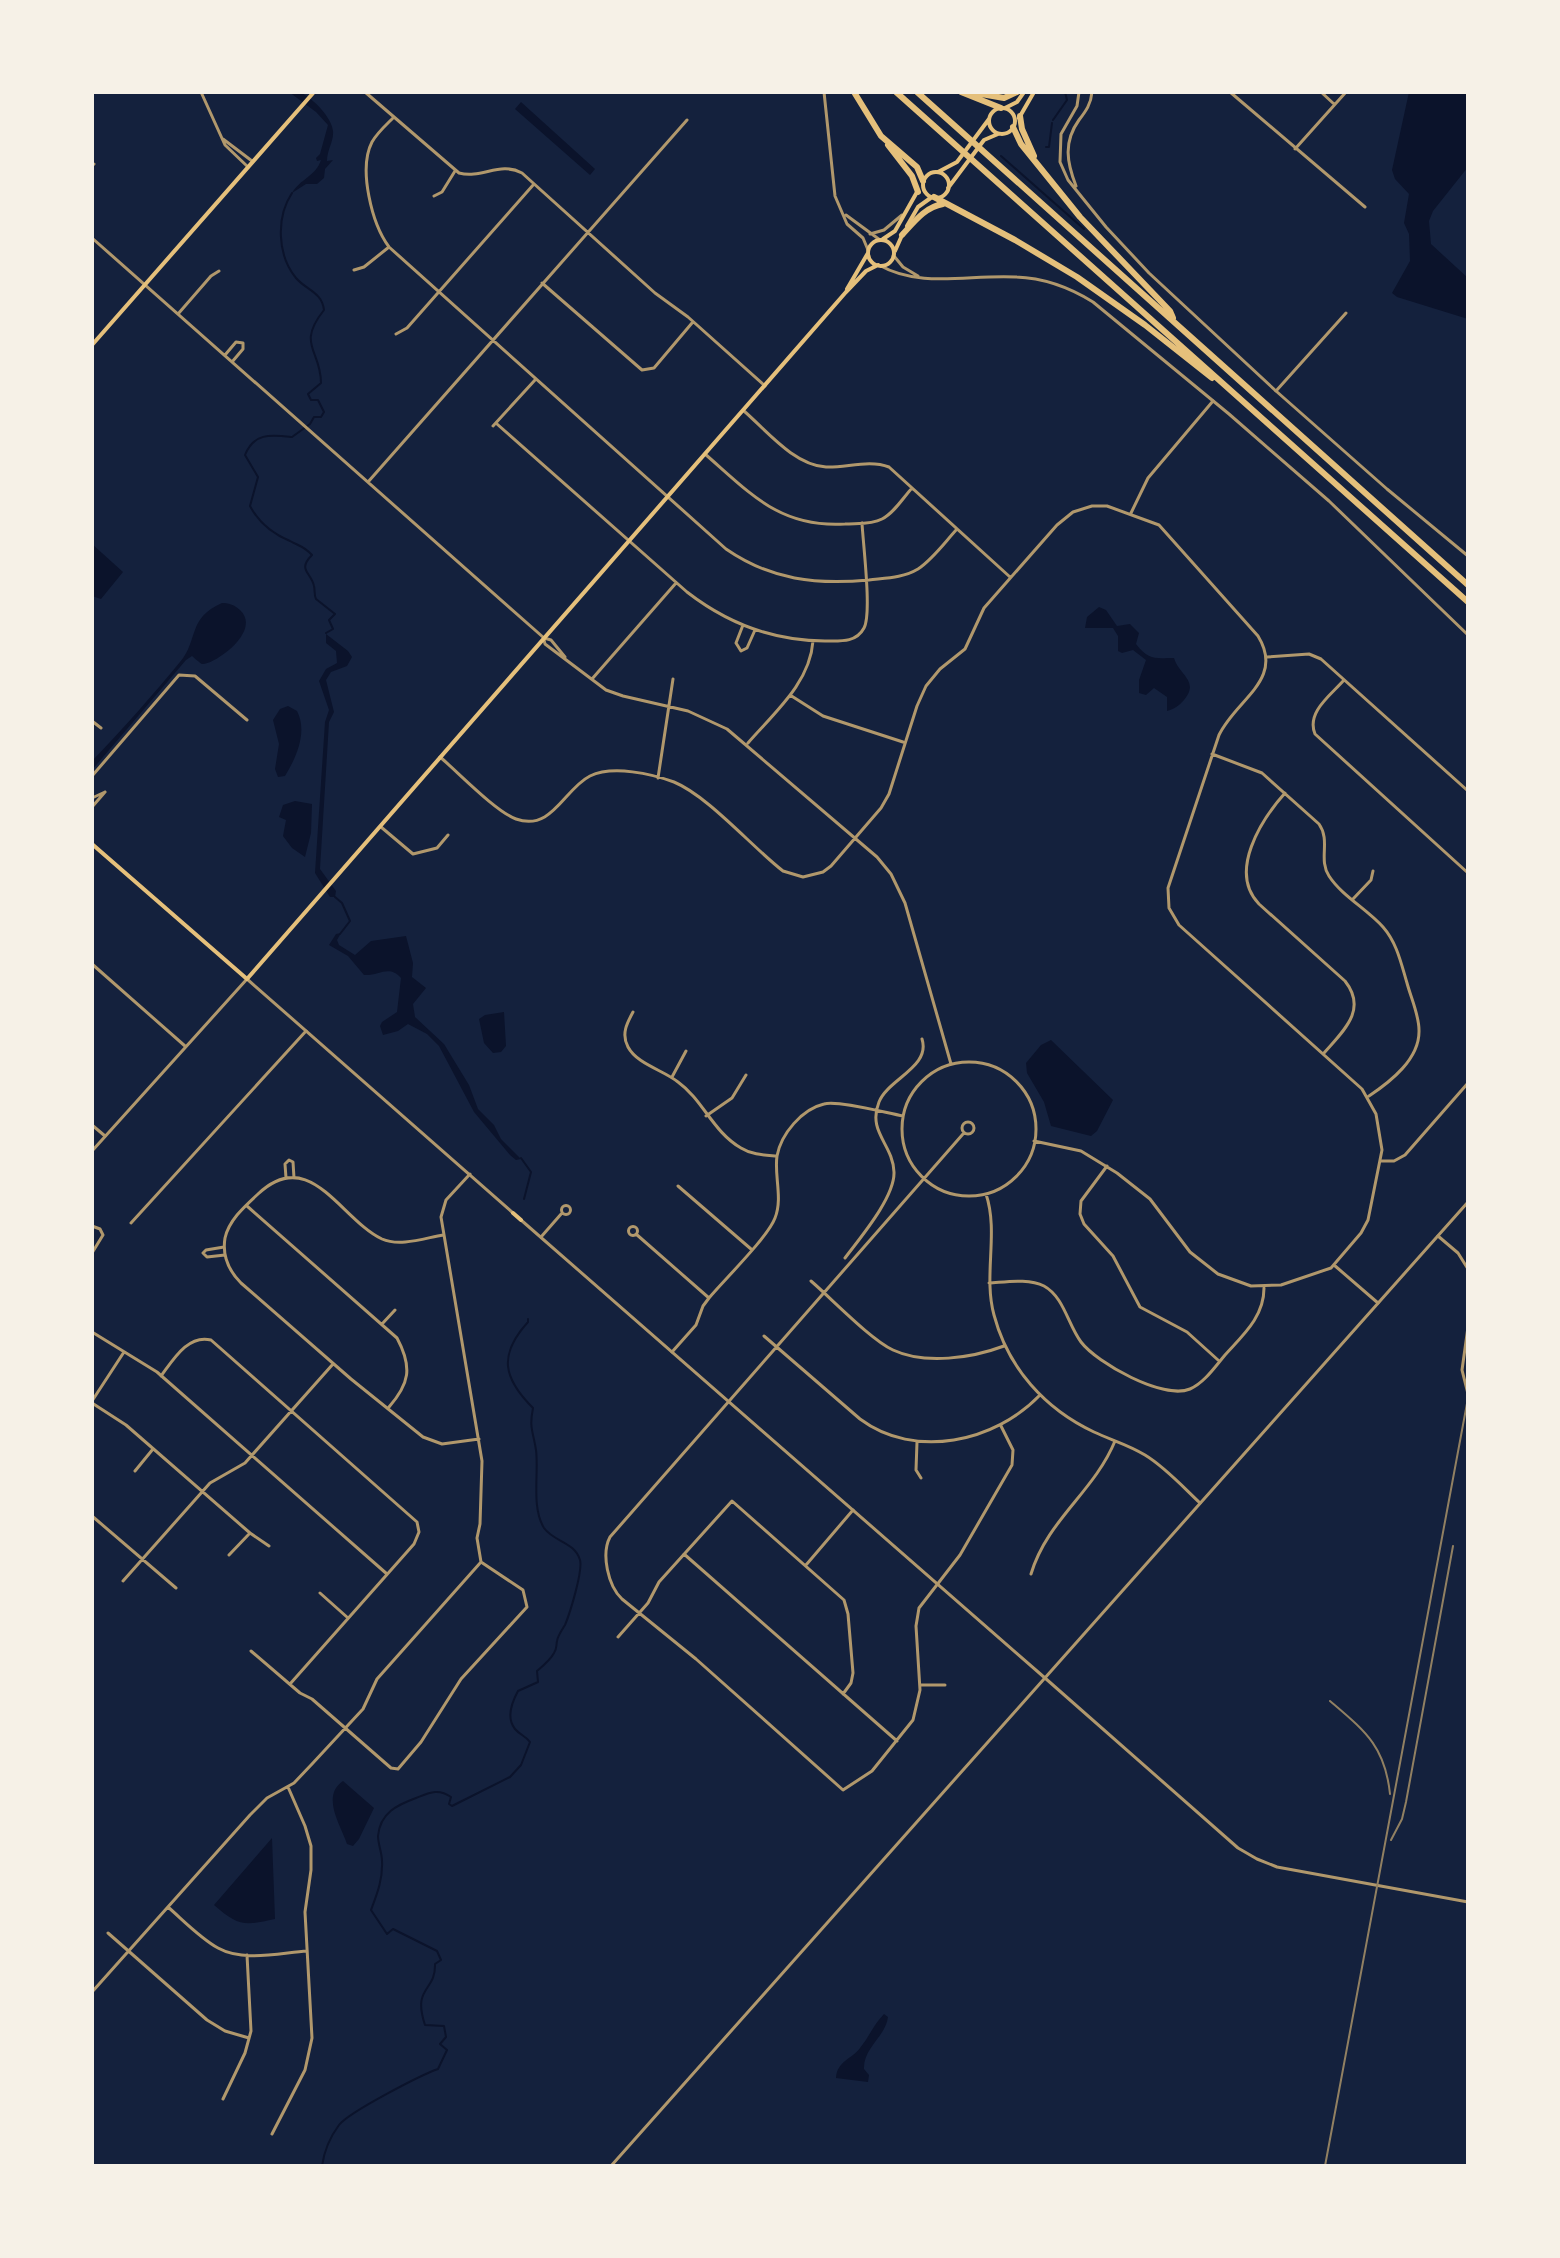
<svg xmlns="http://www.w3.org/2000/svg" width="1560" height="2258" font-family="Manrope,sans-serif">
<rect width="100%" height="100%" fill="#14213d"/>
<!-- water -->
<path fill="#0b132b" d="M289,92c3,0 10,0 12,1 12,5 31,25 32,38 1,10 -6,19 -6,30l6,-1 -8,9 -1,9 -7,6h-11l-14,9c8,-14 24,-17 29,-33l-4,1 -1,-3 4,-4 8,-29 -12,-13z
M1409,92h55l4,3v72l-35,44 -4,10 2,23 37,34v41l-71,-22 -5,-4 18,-32 -1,-27 -5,-11 5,-29 -14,-15 -3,-9z
M521,102l74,67 -5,6 -75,-66z
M92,544l31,28 -22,27 -9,-3z
M222,603c8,0 12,2 18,7 23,22 -28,56 -38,54 -2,-1 -9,-7 -10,-8l-6,4 -94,110v-9c30,-31 60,-65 88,-99 19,-22 7,-44 42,-59z
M1099,607l7,3 11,16 13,-2 9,9 -3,11c13,17 20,14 38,14 5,17 26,23 10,42 -5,6 -10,9 -17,11v-14l-13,-9 -8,7 -7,-2v-13l7,-20 -13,-10 -11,3 -4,-2v-15l-5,-8h-28l2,-11z
M326,634l22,17 4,6 -5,9 -16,6 -5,8 8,32 -5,10 -9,147 16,22 -1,6h-5l-15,-24 10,-151 4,-12 -10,-29 7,-12 11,-6 -1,-12 -10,-8z
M288,706l9,5c11,21 -1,47 -12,65l-7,1 -3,-8 4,-25 -6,-24 7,-11z
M295,801l17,3 -1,29 -6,24 -13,-9 -9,-12 3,-16 -7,-3 4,-12z
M341,933l-4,7 2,5 16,10 16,-14 35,-5 7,27 -1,14 14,11 -13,16 2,13 29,27 25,41 9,24 16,16 7,14 20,20 -5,1 -6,-5 -36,-43 -35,-66 -12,-12 -19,-10 -10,7 -15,4 -3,-9 2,-4 15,-10 4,-34c-12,-14 -22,-2 -37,-3l-16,-19 -19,-11 7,-11z
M504,1012l2,34 -5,6 -8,1 -9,-10 -5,-24 6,-4z
M1051,1040l62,60 -16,31 -6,5 -40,-10 -7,-24 -17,-29 -1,-10 15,-18z
M343,1781l31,27 -15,31 -6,7 -6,-2c-7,-20 -26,-48 -4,-63z
M272,1838l3,81c-31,7 -37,7 -61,-14z
M884,2014l4,3c-2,19 -25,31 -24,52l5,6 -1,7 -32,-4c1,-17 16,-19 24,-30 9,-11 14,-24 24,-34z"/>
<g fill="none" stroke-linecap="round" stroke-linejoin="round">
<!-- stream -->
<path stroke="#0b132b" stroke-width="2" d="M1053,120l14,-20 -2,-8
M1046,147h3l3,-24
M1001,156l83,73
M292,193c-16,24 -15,62 4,85 10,12 26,14 28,32 -28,35 -3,40 -3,73l-13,11 3,6h7l6,12 -3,5h-7l-4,7 -18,13c-20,-2 -38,-5 -47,18l13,22 -8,29c9,17 23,28 40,35 9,5 14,5 22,14 -15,15 -1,17 2,31 1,4 0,9 2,13l19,15 -6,6 4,9 -7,4
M335,897l7,6 8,18 -10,13
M521,1158l10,14 -7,27
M322,2166c2,-14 8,-29 17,-41 10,-13 82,-50 99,-56l9,-19 -7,-6 6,-7 -2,-11 -19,-1c-13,-39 11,-33 10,-61l6,-4 -4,-9 -44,-22 -6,5 -16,-24c6,-16 12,-31 11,-49 0,-8 -4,-17 -4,-25 2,-23 19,-31 38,-38 13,-5 22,-10 35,-1l-2,7 3,2 58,-29 11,-12 9,-23c-4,-6 -10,-7 -15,-13 -9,-11 -3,-27 3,-38l20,-9 -1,-11c6,-5 14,-12 17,-18 3,-4 2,-7 3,-12 1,-6 5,-11 8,-16 5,-12 18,-54 15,-65 -5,-18 -26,-18 -36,-32 -13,-21 -5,-55 -8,-78 -3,-19 -7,-22 -3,-42 -30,-30 -35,-53 -5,-86v-3"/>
<!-- minor -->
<path stroke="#b1986c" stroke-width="3" d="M201,92l24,53 23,22
M365,92l94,81c23,6 41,-12 63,0l133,120 33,24 77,69
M1230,92l135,115
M1321,92l13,12
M393,118c-7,7 -16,15 -21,24 -14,27 0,82 17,105l337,302c45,31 90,36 143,31 17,-2 34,-2 49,-11 15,-10 27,-27 39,-40
M223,139l29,22
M1295,149l51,-57
M92,166l2,-2
M434,196l8,-4 13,-21
M92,238l452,400 7,2 14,17
M354,270l10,-3 25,-20
M542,283l100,87 12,-2 38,-45
M178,314l33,-38 8,-5
M396,334l11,-6 127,-144
M225,355l11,-13 7,1v6l-11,13
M1276,391l70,-78
M744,411c23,20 50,54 82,56 20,1 43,-8 63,0l121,110
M497,424l190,168c40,31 87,49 138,49 15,0 31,2 39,-13 8,-14 -1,-85 -2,-105
M493,426l42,-46
M705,454c46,40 75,74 140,70 11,-1 26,1 37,-5 12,-6 21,-21 30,-31
M368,482l319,-362
M1131,513l17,-35 65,-77
M743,625l-7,18 5,8 6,-3 8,-18
M544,640l1,4 61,46 17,6 65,15 39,18 150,128 14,17 14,29 46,161
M1267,657l42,-3 12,5 147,132
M592,679l84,-96
M1344,680c-13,15 -38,32 -29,54l153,139
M790,695l33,21 80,26
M92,721l9,7
M748,743c26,-30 62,-60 65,-102
M1212,754l50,19 57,51c12,17 -1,35 10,52 13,20 38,33 54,51 14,16 18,36 24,56 4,15 12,32 12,47 1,29 -29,52 -50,66
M440,757c19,16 55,54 76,62 36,13 48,-30 74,-43 23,-11 62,-2 84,6 34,14 78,65 109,89l20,6 20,-5 8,-6 50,-58 8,-14 28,-88 9,-20 14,-17 25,-20 19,-41 73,-83 16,-13 19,-6h15l52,19 99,111c27,44 -22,63 -39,99l-51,153 1,20 10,17 183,164 14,25 6,36 -14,70 -7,13 -30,35 -50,17 -30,1 -33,-12 -28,-22 -40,-53 -33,-26 -36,-22 -47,-10
M92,776l87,-101 16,1 52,44
M658,778l15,-99
M1285,793c-24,27 -57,79 -26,111l86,77c23,29 -2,50 -21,72
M92,798l13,-6
M92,807l13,-15
M381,827l32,27 24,-6 11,-13
M1353,899l18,-19 2,-9
M92,964l93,82
M633,1012c-6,11 -12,22 -5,35 9,17 35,23 50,35 25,18 35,50 63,66 11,7 24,7 36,8
M902 1129a67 67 0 1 1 134 0a67 67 0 1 1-134 0Z
M672,1077l14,-26
M706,1116l26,-18 14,-23
M962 1128a6 6 0 1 1 12 0a6 6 0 1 1-12 0Z
M92,1125l13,11
M963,1134l-353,403c-9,17 -2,49 12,62l74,60 147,131 29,-19 41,-51 7,-30 -4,-64 3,-18 41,-53 52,-90 1,-15 -12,-24
M1382,1161h12l11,-6 63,-72
M1107,1166l-26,35 -1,13 4,10 29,32 27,51 47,25 31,28
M470,1174l-24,26 -5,17 41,244 -2,63 -3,14 4,24
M286,1178l-1,-14 4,-4 4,2 1,16
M678,1186l73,63
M986,1194c13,39 -3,81 8,121 14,53 51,94 100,117 17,8 35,13 51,23 20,12 38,32 55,48
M561.5 1210a4.5 4.5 0 1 1 9 0a4.5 4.5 0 1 1-9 0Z
M247,1206l150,132c16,30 12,46 -8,69
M131,1223l175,-192
M92,1226l8,3 3,6 -11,18
M628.5 1231a4.5 4.5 0 1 1 9 0a4.5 4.5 0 1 1-9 0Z
M636,1234l73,64
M443,1235c-18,3 -43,12 -61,4 -42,-20 -72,-94 -124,-45 -13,12 -29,26 -33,44 -3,18 4,33 16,45l110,96 72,58 19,7 37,-5
M1438,1236l20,17 10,16
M541,1237l21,-24
M224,1247l-18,3 -3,3 4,4 18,-2
M845,1258c15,-20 50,-61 49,-86 -1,-28 -27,-40 -15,-70 9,-23 52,-35 43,-63
M1334,1265l44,38
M811,1281c21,18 59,58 82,69 32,15 79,8 111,-4
M989,1283c17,-1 40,-5 55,3 20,11 24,39 37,56 16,21 82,58 109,47 14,-6 25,-22 35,-34 18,-20 39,-38 39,-67
M382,1324l13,-14
M1468,1327l-6,43 6,24
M92,1332l65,40 230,202
M764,1336l96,83c55,41 135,23 180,-24
M672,1352l24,-27 7,-19 6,-8c15,-18 59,-61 66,-80 8,-20 -1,-42 2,-62 4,-22 25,-47 47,-52 14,-4 62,9 79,12
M161,1376c12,-16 27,-42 50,-36l206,182 2,10 -5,12 -124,140
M92,1401l32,-49
M92,1403l34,22 124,108 19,13
M917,1442l-1,28 5,8
M135,1471l18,-22
M92,1516l84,72
M684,1554l213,187
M229,1555l21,-22
M806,1565l47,-55
M1031,1574c16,-54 63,-82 84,-133
M123,1581l87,-98 35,-20 88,-99
M320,1593l28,25
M618,1637l30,-34 11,-21 73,-81 112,99 4,14 5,59 -2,10 -8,11
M251,1651l49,42 12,6 79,69 7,1 23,-27 40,-63 66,-72 -4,-17 -42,-28
M1045,1678l193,170 19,11 20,8 191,35
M920,1685h25
M168,1907c16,14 32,31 50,41 25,14 61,5 89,3
M108,1933l99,87 18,11 24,7
M92,1992l158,-177 17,-17 27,-15 18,-19 51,-55 14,-30 104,-117
M223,2099l22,-46 6,-22 -4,-76
M272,2134l33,-64 7,-32 -7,-126 6,-42v-24l-6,-20 -17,-39"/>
<!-- tertiary -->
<path stroke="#b1986c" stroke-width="3" d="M824,92l11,104 12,28 16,14 5,12
M1079,92l-2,14 -16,28 -1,28 8,18 38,47 43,46 127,118 111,98 81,67
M1076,186c-9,-23 -13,-44 3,-66 7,-9 12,-16 13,-28
M846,215l34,25
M870,234l14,-4 18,-15
M894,256l9,11 15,9
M879,265c42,24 91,9 137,12 28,1 53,10 77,25l136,112 100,87 139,134
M92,1151l155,-172 266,234
M521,1220l524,458
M611,2166l857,-964"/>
<!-- secondary -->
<path stroke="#e5c07b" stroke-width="4" d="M1005,108l12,-6 7,-10
M989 121a13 13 0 1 1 26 0a13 13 0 1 1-26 0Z
M1019,118l15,-26
M938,172l19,-10 32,-43
M923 185a13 13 0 1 1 26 0a13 13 0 1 1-26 0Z
M948,188l36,-48 14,-6
M907,226l11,-19 14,-10
M883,239l12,-8 22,-39
M868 253a13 13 0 1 1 26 0a13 13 0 1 1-26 0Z
M895,251l8,-18
M847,289l21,-36
M92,345l222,-253
M92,844l155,135 599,-687 20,-21 12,-6
M513,1213l8,7"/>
<!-- motorway -->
<path stroke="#e5c07b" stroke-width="6" d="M854,92l27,44 36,31 6,14
M896,92l572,510
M917,92l551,493
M961,92l40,16
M970,92l34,6 13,-6
M1020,116l2,13 12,27
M1013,127l8,17 59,73 90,94 3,7
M888,145l24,31 6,16
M934,197l81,43 62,37 68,48 67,53
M902,235c12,-13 23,-28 41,-31"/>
<!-- rail -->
<path stroke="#918062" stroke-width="2" d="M1330,1701c35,30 55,45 60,93
M1391,1840l11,-21 4,-17 47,-256
M1325,2166l143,-768"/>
</g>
<!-- border -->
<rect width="1560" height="2258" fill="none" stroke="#f6f1e7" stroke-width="188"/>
</svg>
